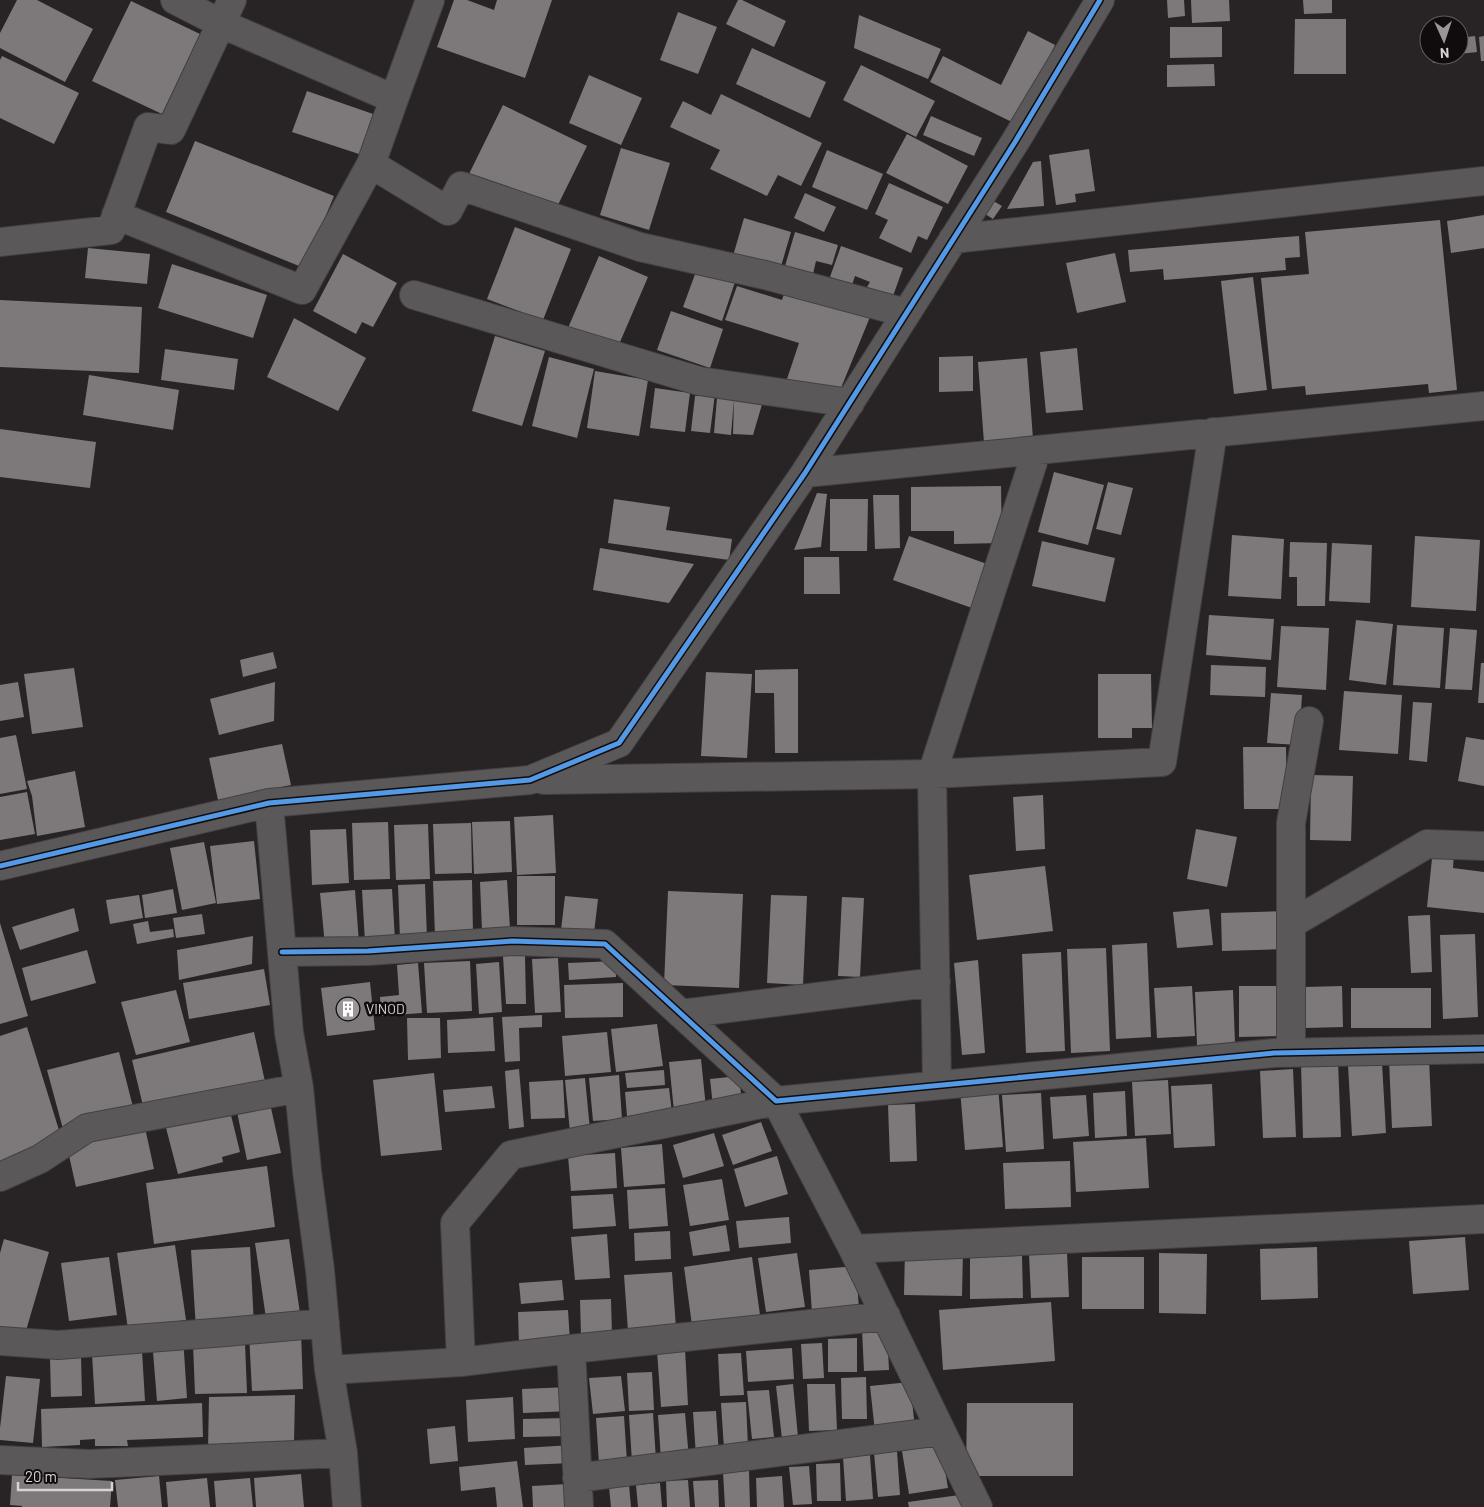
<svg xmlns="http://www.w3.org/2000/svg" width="1484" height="1507" font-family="Barlow,sans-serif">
<rect width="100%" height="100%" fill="#282425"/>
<!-- building -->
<path fill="#7d797a" d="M17,0h20l56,29 -28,53 -65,-34v-15z
M454,0h13l27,10 3,-10h55l-27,78 -88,-31z
M738,0h4l44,21 -12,26 -48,-23z
M1167,0h17l1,16 -17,2z
M1191,0h38l1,21 -38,2z
M1303,0h29v13l-28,1z
M131,1l69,33 -38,80 -70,-33z
M678,12l39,15 -19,47 -38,-14z
M859,15l82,34 -13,30 -74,-31z
M1295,19h51v55h-52z
M1170,27h52v30l-52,1z
M1028,31l27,14 -39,79 -86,-42 13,-26 58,29z
M1475,36l2,16 -18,2v-16z
M1484,36v25h-3l-2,-24z
M752,48l74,34 -16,36 -74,-34z
M1432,55h17v6l-16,2z
M2,56l77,37 -25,51 -54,-26v-58z
M1214,64l1,22 -48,1v-22z
M861,65l74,36 -19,36 -73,-37z
M589,75l53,23 -21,47 -52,-22z
M307,91l66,23 -14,40 -67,-22z
M721,94l101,49 -21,43 -23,-11 -11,21 -57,-27 10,-19 -50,-23 13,-26 28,14z
M503,105l84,41 -34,69 -84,-41z
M931,116l51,22 -8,18 -51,-21z
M907,134l61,32 -20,38 -62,-31z
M195,141l139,55 -30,72 -138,-56z
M621,148l49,15 -21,67 -49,-15z
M1089,149l6,42 -20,3 1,8 -20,3 -7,-50z
M827,150l56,24 -16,36 -55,-23z
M1041,161l3,45 -37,3 26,-47z
M889,183l54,24 -16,33 -9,-4 -7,17 -32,-15 9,-18 -13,-6z
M805,193l31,14 -12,25 -30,-14z
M990,199l12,7 -9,13 -11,-7z
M1484,215v33l-33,5 -4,-32z
M744,218l47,14 -11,38 -47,-14z
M1440,220l17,170 -28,3 -1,-9 -122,11 -1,-9 -33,3 -11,-111 48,-4 -4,-42z
M515,227l56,22 -28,71 -56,-21z
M795,232l43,13 -6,20 -16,-4 -3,13 -28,-8z
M1299,236l1,21 -15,1 1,12 -122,10 -1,-11 -33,3 -2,-22z
M841,246l62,22 -10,28 -26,-9 3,-5 -15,-6 -3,9 -22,-8z
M88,248l62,6 -3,30 -62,-6z
M1115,253l11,49 -49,11 -11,-50z
M343,254l54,29 -24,44 -11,-5 -6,12 -43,-23z
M599,256l49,21 -31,72 -49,-21z
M172,264l95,31 -14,43 -95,-30z
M698,266l38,13 -14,42 -39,-14z
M1253,277l14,113 -33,4 -13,-113z
M787,285l85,27 -31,76 -55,-6 13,-39 -74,-23 12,-34 45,14z
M0,300l142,7 -3,66 -139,-6z
M671,311l52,18 -13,39 -53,-18z
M294,318l72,40 -28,53 -71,-34z
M495,336l50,15 -23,75 -50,-15z
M1077,348l6,62 -37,3 -6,-61z
M165,349l73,10 -4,31 -73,-10z
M973,356v35l-34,1v-35z
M549,357l45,12 -17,69 -45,-12z
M1027,358l6,81 -49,4 -6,-81z
M595,371l53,9 -9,56 -52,-8z
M89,375l90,15 -6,40 -90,-15z
M655,388l35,5 -5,39 -35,-4z
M715,394l-5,39 -19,-2 4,-35z
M717,398l17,1 -3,36 -17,-2z
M734,400l29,1 -10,34 -20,-1z
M0,429l96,13 -6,46 -90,-11z
M1054,472l50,13 -16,60 -50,-13z
M1108,482l25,6 -12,47 -25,-6z
M1001,486l1,57 -48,1v-13h-43v-44z
M817,493l10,1 -6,53 -27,3z
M873,495h26l1,53 -25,1z
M614,499l56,8 -4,23 66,9 -3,21 -121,-17z
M830,499h38l-1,52h-37z
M1232,535l52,4 -3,60 -53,-3z
M909,536l78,28 -15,44 -79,-28z
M1415,536l65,4 -4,71 -65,-4z
M1042,541l73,17 -10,44 -73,-16z
M1290,542l37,1 -2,63h-28v-29h-8z
M1332,543l40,2 -2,58 -41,-2z
M600,548l94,16 -25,39 -76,-13z
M804,557h35l1,37h-36z
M1209,615l65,4 -3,41 -65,-5z
M1356,620l37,4 -7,61 -37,-5z
M1397,625l47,3 -4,60 -47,-3z
M1281,626l48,2 -3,62 -49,-3z
M1450,628l27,2 -5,60 -27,-1z
M273,652l4,16 -34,9 -3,-17z
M1481,663h3v40h-6z
M1211,665l55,2 -1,30 -55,-2z
M74,668l9,59 -51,7 -8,-60z
M798,669v84h-23l-1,-60h-19v-23z
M706,672l46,2 -5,84 -46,-2z
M1098,674h53l1,54h-20v10h-34z
M18,682l6,35 -24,4v-36z
M275,682l-1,39 -55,14 -9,-36z
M1344,691l58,4 -4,59 -59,-4z
M1271,693l31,2 -3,50 -32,-2z
M1413,702l19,1 -5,59 -18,-2z
M16,735l11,54 -27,5v-56z
M1466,737l18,3v46l-26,-5z
M282,744l9,41 -73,15 -9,-42z
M1243,747h43l1,62h-43z
M75,771l10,56 -48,9 -5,-40 -5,-15z
M1311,775l42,1 -2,65 -41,-1z
M27,792l8,42 -35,6v-43z
M1043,795l2,54 -29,2 -3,-54z
M553,815l3,58 -39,2 -3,-58z
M510,821l2,51 -38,2 -2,-52z
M388,822l2,57 -36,1 -2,-57z
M471,823l1,50 -37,1 -2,-50z
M428,824l2,55 -34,1 -2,-55z
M346,829l3,54 -37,2 -2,-55z
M1196,829l41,8 -10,50 -40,-8z
M254,841l6,58 -43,5 -7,-58z
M204,842l12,61 -34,7 -12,-62z
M1433,849l21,3 -1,16 31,4v41l-57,-6z
M1045,866l8,65 -76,9 -8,-65z
M517,876h38v49h-38z
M472,880l1,55 -38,1 -2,-55z
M507,880l3,49 -28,2 -2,-49z
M425,884l2,54 -27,1 -2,-54z
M173,889l4,24 -32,5 -3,-23z
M392,889l3,51 -30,2 -3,-52z
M355,890l4,53 -34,3 -5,-53z
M668,891l75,3 -4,94 -75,-3z
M139,895l4,23 -33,6 -4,-24z
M771,895l36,1 -4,89 -36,-2z
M565,896l33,3 -4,34 -33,-3z
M842,897l22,1 -4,79 -22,-1z
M74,908l5,23 -59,19 -8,-23z
M1209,909l4,36 -36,3 -4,-36z
M1286,911l1,38 -65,2 -1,-38z
M202,914l3,20 -29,4 -3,-20z
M1430,915l2,57 -21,1 -3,-57z
M148,921l2,11 23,-3 1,8 -37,7 -4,-20z
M0,923l28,93 -28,8z
M1475,934l3,83 -35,2 -3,-84z
M253,936l-1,28 -73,16 -2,-30z
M1147,943l4,94 -35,2 -4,-94z
M1106,948l4,103 -39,2 -4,-104z
M87,950l9,33 -65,18 -9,-33z
M1061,952l4,99 -39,2 -4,-99z
M525,955l1,49h-20l-3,-48z
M558,958l3,54 -26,1 -3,-54z
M978,960l7,93 -23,2 -8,-92z
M470,961l2,50 -45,2 -3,-50z
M616,961v16l-47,3 -1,-17z
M499,962l3,50 -23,2 -3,-50z
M418,963l4,50 -41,3 -1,-19 19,-2 -2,-30z
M264,969l6,36 -81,14 -6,-36z
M370,982l5,48 -48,6 -6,-48z
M623,983v34l-58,1 -1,-33z
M1192,986l3,50 -38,2 -3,-50z
M1239,986h45v50l-45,1z
M1342,986l1,41 -37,1 -2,-41z
M1351,988h80v40h-80z
M176,990l14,52 -54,13 -15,-53z
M1233,990l2,53 -38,2 -2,-53z
M542,1015v12l-23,1 1,33 -15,1 -3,-45z
M493,1017l2,34 -47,2 -1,-33z
M407,1018h33l1,40 -33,2z
M657,1024l6,42 -47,6 -5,-43z
M27,1027l36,116 -63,20v-127z
M254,1032l12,54 -121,28 -13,-54z
M607,1032l4,40 -46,4 -3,-40z
M119,1052l15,59 -71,18 -16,-59z
M1429,1058l3,68 -40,2 -3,-68z
M701,1059l5,49 -32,3 -5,-49z
M1338,1062l3,75 -38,1 -2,-75z
M1382,1063l4,70 -34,3 -4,-71z
M519,1069l5,58 -15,2 -4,-58z
M1293,1069l3,68 -33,1 -3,-67z
M664,1070l1,15 -38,3 -2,-15z
M434,1073l8,77 -61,6 -8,-76z
M619,1075l3,44 -29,2 -4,-43z
M739,1076l3,27 -29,3 -3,-27z
M585,1078l5,52 -20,2 -5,-52z
M563,1080l2,38 -34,1 -2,-37z
M1168,1080l3,54 -36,2 -3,-54z
M1212,1084l3,62 -41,2 -3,-62z
M492,1086l3,22 -50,4 -2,-22z
M998,1086l5,61 -38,3 -5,-61z
M669,1088l3,25 -45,3 -2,-24z
M1125,1091l2,45 -32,2 -2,-45z
M1041,1093l3,56 -38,3 -4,-57z
M1086,1095l3,41 -36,3 -3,-42z
M269,1099l12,54 -34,7 -11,-53z
M915,1104l2,57 -27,1 -2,-57z
M229,1107l11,45 -18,5 1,5 -45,12 -13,-50z
M761,1122l11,29 -39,14 -11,-30z
M144,1123l10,46 -78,18 -10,-45z
M714,1133l10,33 -41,12 -10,-33z
M1146,1138l3,50 -73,4 -3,-50z
M662,1144l3,40 -41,3 -3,-39z
M615,1153l2,35 -46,3 -3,-35z
M777,1156l11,38 -43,13 -11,-38z
M1070,1161l1,46 -66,2 -2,-46z
M267,1166l8,61 -121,17 -8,-61z
M722,1179l7,41 -39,6 -7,-41z
M665,1188l3,38 -39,3 -2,-39z
M613,1194l3,32 -43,3 -2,-33z
M789,1217l2,26 -52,5 -3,-27z
M726,1225l4,26 -37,5 -4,-24z
M670,1231l1,28 -36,2 -1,-28z
M607,1234l3,44 -35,2 -4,-43z
M1465,1237l4,53 -56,4 -4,-53z
M4,1239l45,13 -24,82 -25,-7v-74z
M289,1239l12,81 -34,5 -12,-82z
M175,1245l11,75 -58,9 -11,-76z
M250,1247l4,79 -58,3 -5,-79z
M1317,1247l1,51 -57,2 -1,-51z
M905,1250l58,1 -1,45 -58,-1z
M797,1253l8,54 -39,5 -8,-54z
M1067,1253l2,44 -38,1 -2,-44z
M1159,1253l48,1 -1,60 -47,-1z
M1022,1256l1,42 -53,1v-42z
M109,1257l8,58 -48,6 -8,-58z
M752,1257l8,58 -68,10 -8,-58z
M1082,1257h62v52h-62z
M856,1266l3,44 -47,3 -3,-43z
M672,1272l4,56 -48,3 -4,-56z
M562,1280l2,20 -43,4 -2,-21z
M611,1299l1,36 -31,1 -1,-36z
M1051,1302l4,59 -112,9 -4,-60z
M568,1310l2,32 -51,2 -1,-32z
M887,1329l2,41 -25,1 -2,-41z
M301,1332l2,57 -51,2 -3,-57z
M183,1337l4,61 -30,3 -5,-61z
M857,1338v34h-29v-33z
M245,1343l2,50 -52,1 -2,-50z
M822,1343l2,35 -21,1 -2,-35z
M792,1348l2,31 -46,3 -2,-31z
M685,1349l3,56 -27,2 -4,-56z
M142,1351l3,50 -50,3 -3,-50z
M741,1353l3,42 -24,1 -2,-42z
M81,1356l1,40 -31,1 -1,-39z
M652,1372l2,38 -25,1 -2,-38z
M6,1376l34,3 -7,64 -33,-3v-12z
M621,1376l4,35 -32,3 -4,-36z
M866,1377l1,42h-25l-1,-41z
M910,1382l5,46 -40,4 -5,-46z
M793,1384l5,53 -16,2 -6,-53z
M807,1384h28l2,46 -28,1z
M570,1387l1,24 -48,2 -1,-24z
M769,1390l5,47 -22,2 -5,-48z
M295,1395l-1,48 -86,7 1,-53z
M513,1397l2,42 -47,3 -2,-42z
M746,1402l2,45 -24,2 -3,-46z
M202,1403l1,34 -76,3 1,6h-33v-7l-15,1v5l-38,2 -1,-38z
M967,1403h106v73h-107z
M716,1411l3,44 -23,1 -3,-44z
M653,1413l3,47 -24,2 -3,-47z
M685,1413l4,46 -28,1 -3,-45z
M624,1416l3,46 -28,2 -3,-46z
M567,1418l1,18 -45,1v-18z
M455,1426l3,35 -28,3 -3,-35z
M571,1445l1,18 -47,2 -1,-17z
M941,1445l7,43 -39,6 -7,-43z
M897,1451l3,44 -22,2 -4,-44z
M870,1455l3,44 -27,2 -3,-44z
M517,1461l6,46h-26l-2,-20 -34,4 -2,-24z
M840,1463l1,38h-24l-1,-37z
M809,1466l3,38 -19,1 -4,-38z
M749,1471l1,36h-25l-2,-35z
M301,1474l3,33h-48l-2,-29z
M12,1475l100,6 -2,26h-88v-1l-12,-1z
M159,1476l3,31h-44l-3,-27z
M782,1476l2,31h-27l-1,-29z
M207,1478l3,29h-42l-2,-25z
M250,1478l3,29h-37l-2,-26z
M688,1480l2,27h-23l-1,-26z
M718,1480l1,27h-24l-2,-26z
M660,1483l2,24h-24l-2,-22z
M568,1484l2,23h-37l-1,-21z
M629,1485l2,22h-20l-2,-20z
M967,1494l1,13h-59l-1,-5z"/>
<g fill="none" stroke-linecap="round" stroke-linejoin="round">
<!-- minor casing -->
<g stroke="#454041" stroke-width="30">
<path id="minor" d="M175,0l47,24 172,75 36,-99
M394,99l-23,65 77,47 13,-25 179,61 125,28 141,38
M116,215l186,75 69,-126
M953,239l531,-58
M0,242l111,-12 37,-103 23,3 61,-130
M414,295l285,86 151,22
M805,473l679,-67
M544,780l388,-6 230,-12 51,-330
M269,803l20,230 10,55 8,83 13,99 9,100 14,83 4,54
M0,866l269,-63 261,-23 89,-37 186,-270 210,-331 85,-142
M1291,924l136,-80 57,2
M282,952l86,-1 144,-10 93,3 171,157 498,-48 210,-4
M681,1014l255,-32
M1291,1053v-230l18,-102
M937,1085l-5,-311 105,-324
M0,1177l40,-18 47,-31 212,-40
M853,1249l631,-30
M0,1341l58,4 168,-13 99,-9
M571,1349l8,158
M461,1362l-6,-139 56,-68 265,-54 77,148 125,258
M329,1370l132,-8 110,-13 315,-33
M0,1460l89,4 254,-11
M577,1478l364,-47"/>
</g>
<!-- minor -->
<use href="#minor" stroke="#5b5859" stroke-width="28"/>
<!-- cycleway casing -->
<g stroke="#100c0d" stroke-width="8">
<path id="cycleway" d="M0,866l269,-63 261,-23 89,-37 186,-270 210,-331 85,-142
M282,952l86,-1 144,-10 93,3 171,157 498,-48 210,-4"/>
</g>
<!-- cycleway -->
<use href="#cycleway" stroke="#5399e6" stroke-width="5"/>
</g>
<!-- icons -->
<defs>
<g id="building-disc" transform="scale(1.25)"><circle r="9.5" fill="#9a9697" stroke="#100c0d"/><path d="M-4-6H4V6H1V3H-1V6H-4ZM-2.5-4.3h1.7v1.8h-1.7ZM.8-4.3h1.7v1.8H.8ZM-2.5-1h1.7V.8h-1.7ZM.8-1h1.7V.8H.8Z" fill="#fff"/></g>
</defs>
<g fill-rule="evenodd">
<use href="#building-disc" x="348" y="1009"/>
</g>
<g text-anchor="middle" stroke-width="5" stroke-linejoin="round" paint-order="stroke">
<!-- poi labels -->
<g font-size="14" fill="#d8d3d4" stroke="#100c0d" text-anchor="start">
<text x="366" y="1014">VINOD</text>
</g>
</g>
<!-- north arrow -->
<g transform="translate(1444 40) rotate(177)"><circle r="24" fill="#100c0d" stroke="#605c5d"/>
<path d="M0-4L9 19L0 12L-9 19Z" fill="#9a9697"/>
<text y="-8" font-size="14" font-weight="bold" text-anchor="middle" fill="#d8d3d4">N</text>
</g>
<!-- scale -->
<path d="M18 1482v8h94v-8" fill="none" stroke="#d8d3d4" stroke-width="2.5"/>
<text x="25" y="1482" font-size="15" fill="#d8d3d4" stroke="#100c0d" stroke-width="4" paint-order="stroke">20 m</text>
</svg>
